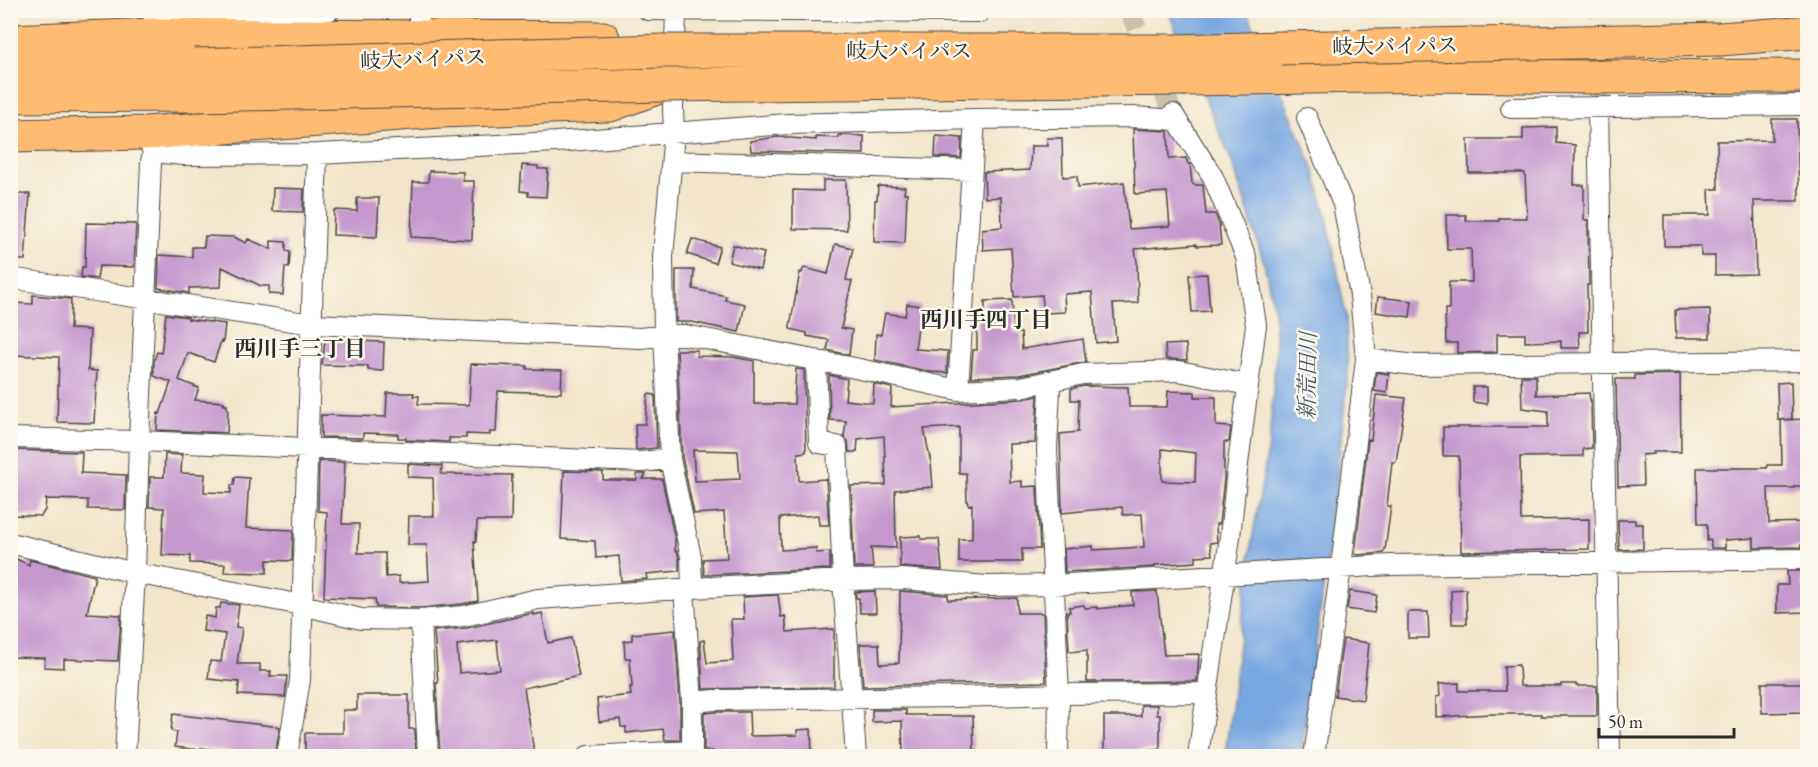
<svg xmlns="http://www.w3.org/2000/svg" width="1818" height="767" font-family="'EB Garamond','Noto Serif JP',serif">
<rect width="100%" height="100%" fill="#fbf7ec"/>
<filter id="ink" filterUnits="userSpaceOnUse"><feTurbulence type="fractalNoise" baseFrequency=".0167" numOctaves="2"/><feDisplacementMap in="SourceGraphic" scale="12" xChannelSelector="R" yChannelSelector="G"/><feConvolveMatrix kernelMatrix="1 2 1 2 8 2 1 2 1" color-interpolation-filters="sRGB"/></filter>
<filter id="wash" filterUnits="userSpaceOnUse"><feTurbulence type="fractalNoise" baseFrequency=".008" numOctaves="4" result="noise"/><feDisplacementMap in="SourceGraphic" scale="24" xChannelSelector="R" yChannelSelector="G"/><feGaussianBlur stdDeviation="1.35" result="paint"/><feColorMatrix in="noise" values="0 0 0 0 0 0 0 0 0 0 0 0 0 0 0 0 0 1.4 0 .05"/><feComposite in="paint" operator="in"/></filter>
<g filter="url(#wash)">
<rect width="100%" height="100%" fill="#f2e5cb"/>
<!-- water -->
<path fill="#78a8e2" stroke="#526a86" stroke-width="1.5" d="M1168,11h79l67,159 14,52 18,94 2,57 -15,142 -32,241h-76l27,-216 17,-96 7,-91 -2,-43 -10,-47 -32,-101z"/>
<g id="blocks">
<!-- building -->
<path fill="#c599ce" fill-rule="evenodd" d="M1772,119h25l2,82h-45l2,73 -41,1v-19h-14v-10h-37v-31h46l-1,-26h9l-1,-48 55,-1z
M1556,127v16l19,2 -1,40h10v35h4l1,65h-2l1,47h-9l1,16h-19v-7l-36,1v-8h-28v18l-40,1v-10h-11l-1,-34h4v-27h23l-1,-33h-24l-1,-34h20v6h33v-3h28l-2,-45h-56l-1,-34h55v-11z
M1133,129l35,2 1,28 17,-1 2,6h2l2,19 2,2h9l3,29h9l4,10 2,21 -24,1 -1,-2 -61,5 2,13 1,41 -25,1 3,37 -20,2 -4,-51 -28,2 1,18 -21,1 -2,-18 -28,2 -3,-49 -28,2 -1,-21 20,-2 -1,-30 -16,1 -1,-26 46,-2 1,-24h17l-1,-8h15l1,39 14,-1 1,11 46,-5 5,47 41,-3 -3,-34 -32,2z
M839,135l25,1v18l-113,-3 -1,-10 28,-4 38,3v-3l23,1z
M936,136l26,2 -1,20 -26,-1z
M522,165l16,1v3h10l-2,28 -18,-1v-4l-8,-1z
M429,171l34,1v9h11l-2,59 -61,-3 2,-55h15z
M823,180h23l1,50 -54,-1v-39l30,1z
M878,186l27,1 -1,6h3l-2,50 -31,-1 1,-42h2z
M273,188l31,1 -1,23 -31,-1z
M10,194h20l-5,66h-15z
M357,198h22l-2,39 -44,-2 1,-25 23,1z
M86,223l50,1 -2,43 -35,-1 -2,13 -16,-2 1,-10h3z
M205,236l29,1 12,6 2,-4 23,10v-8l15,1v9l4,1 -1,16 -4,-1 -2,28 -14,-1v-8h-8l-39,-19 -1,20 -32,1v5l-31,-5 1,-33 33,2v-10h12z
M692,239l28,8 -5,16 -28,-9z
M835,244l18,4 -7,32 6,1 -11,47 11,2 -3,25 -22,-5 2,-10 -22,-4v-3l-17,-4v-3l10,-54 2,1 1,-4 2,-1 23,6z
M733,245l31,8 -4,17 -31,-8z
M676,270h18l-1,19 33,7 -1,4 20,4 -6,28 -47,-10h-16z
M1207,274l3,37 -18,1 -3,-37z
M33,295l38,4 -1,30 20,1 -2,40 9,1 -3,52 -37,-1 2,-65 -49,-2v-52l23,1z
M1378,297l34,4 -2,16 -34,-5z
M1012,300l2,33h7l1,16 61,-10 3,23 -67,13 -48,2 2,-27h4v-34h8v-15z
M907,304l14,2 -6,43 33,2 -1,22 -16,-1 -56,-12 1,-26 5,1 4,-22 20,3z
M1710,309v29h-34l-1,-28z
M166,314l22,3v2l37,5 -2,18 -2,-1 -7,21 -26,-9 -9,27 20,8 -4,12 29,2v3h3v4h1l-1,24 -70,-3 1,-17 2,1 11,-32 -17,-6v-15l3,-9 4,1z
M325,340l59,2 -1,29 -15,-1v-4l-46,-1z
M1186,344l1,16 -21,-1 -1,-14z
M677,350h20v6l36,1 21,4v43h40l2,-35 8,1 2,82 -8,1 1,28 27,-2 3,46h-10l-1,-10 -38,3 1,32 35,-2v5l14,-1v17l-126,6 -1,-16 24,-1 -3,-46 -30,2 -12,-57zM693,450l45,1 2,28 -45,2z
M471,364l56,2v3l35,1 -1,23 -63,-2 -2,41h-6v3l-24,-1v4h-17v4l-43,-2v-2h-8v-4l-35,-1v5l-42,-1v-22l65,2 1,-24h27l-1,3h6l-1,8 51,1z
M1376,372l13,2 -2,19 -13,-2z
M1680,374l1,78h-28v2l-11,1 1,30 -25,1 -2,-107h19v-4z
M829,375l18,4 -2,21 28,3 1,-19 18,4 -1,19 131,-8 16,-3 -3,47 -26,1 1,38 12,-1v6l15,-1 3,63h-18v13h-63v-23h13v-35l-3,1 -2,-3 -1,-29h-7v-46l-35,2 7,34 2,24 -38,3 1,58 -25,-1 2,21h-19l-3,-82 35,-1 -2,-49 -26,3 -1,13h-8l-1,-11 -4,-4 2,-16 -16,-1z
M1521,376h15v19l53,-2 1,7h1l1,48 -9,1v7l-63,1 1,63 68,-1v30l-128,3 -2,-96h-16v-29h105v-16l-26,-3z
M1791,382l1,37 -14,1 -1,-37z
M1084,386l44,1 1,20h38l1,-16 27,1v5h21v29l15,1 -2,15h-5v37l-5,45h-3l1,18 -7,1 2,12 -16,1v6l-41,3v2l-90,5 -1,-23 29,-3v4l51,-3 -2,-33 -19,1 -1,-8 -60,6 -2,-79 18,-2 1,-32h-8v-11zM1162,449l34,4 -1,29 -33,-1z
M1473,387h14v17l-14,-2z
M648,394l7,1 2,53 -21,2 -1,-26h10z
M1376,395l30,3 -10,64h-4l-5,44h4l-6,44 -2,3 -25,2 -3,-1 13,-115 3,1z
M1808,419v32h-3v35h-11v2h-26l1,35 39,-1v23h-7v2l-47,1v-10l-29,2v8h-14v-8l-4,1v-17h-9l-1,-56h70v-3h15l-1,-45z
M10,450l72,2 -1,21 45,2 -1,35 -37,-1v-9l-42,-1 -1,11 -4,6 -31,-1z
M165,454l17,1 -1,18 24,1 -1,18 27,1v-8h3l1,-8 14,1 -3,50 47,2 -1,31 -25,-1v13l-43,-1 1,-8 -35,-1v-7l-28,-1 2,-47 -15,-1 1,-30h14z
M319,461l26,1 -3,62h17l-1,29h27l1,24 13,-1v7l30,-2 -2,-36h-19l1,-29h25l-1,-38 -25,-1v-13l34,2 -1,8 71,1 -1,46h-34l-1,21 -2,-1 4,60 -16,3 -41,4 -45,-1 -1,-8 -51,-2 3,-85 -9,-1z
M564,471l39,1v8h34v-6h9l-3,5h19l13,61v11h2l2,7v13l-33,3 1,5 -26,2 -2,-25 -23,2 -1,-17 -34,-2z
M1618,520h17v4h8v25l-24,1z
M921,536v3h18l3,31 -42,-3v-30z
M10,556l19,9 1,-5 65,16 -8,37 34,2 -3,46 -54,-2v9l-20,-1 1,-9 -35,-1z
M1787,571h15v16h6v25l-31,1v-28h11z
M1466,589l1,35h-15l-1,-34z
M875,591l1,22h-16l-1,-15h-3v-6z
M900,591l48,4v5l69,-2v15h26l3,69 -183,4 -3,-42h19l1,20 19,-1z
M1157,591l7,64 35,-1 -2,27 -110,1v-32l-18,2 -2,-40h3l-1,-5 15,-2 1,3 12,-1v2l36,-4 -1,-13z
M1350,591l27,4 -3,18 -27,-4z
M778,595l3,22 4,-1 2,16 47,-3v58l-131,2 -3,-48 4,-1 3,23 26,-2 -2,-42h13l-1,-22z
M221,603l18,2 -3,22 6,1 -5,36h23v7h11l-1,5h17l-2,21 -47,-2 1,-13 -31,-3 2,-18 11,1 4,-28 -22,-3 2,-15 10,2 1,-10h4z
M1408,612h20l1,26h-21z
M534,613v2l8,-2 6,30 23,-5 8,38 -55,12 10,64 -23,3v1h-71l-4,-73h2l-4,-52 33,-3zM497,640l3,30 -41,3 -2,-28z
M675,630l5,72v38h-15l-2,-11 -37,4v-6h-5l-1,-8 -21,3 -2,-23 34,-4 -1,-8h2l-2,-29h-5l-1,-17 8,-1v-6z
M1343,639l26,4 -6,57 -28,-4z
M1519,665l1,21h41v-2h15v2h21v30h-56v-2h-49l-56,3v-20l4,-1 -1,-12 20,-1v8h46l-1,-25z
M1762,683h45v29l-45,1z
M357,695h52v34h6l1,27h-111v-23h38v-23h14z
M1141,705h16v10h3v35h-56v-34h37z
M872,710h34v5h19v1h48l1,40h-71l-1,-35 -30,1z
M716,712h33l1,24 47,-1v-5l14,-1 1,27h-99v-5h-9v-38z
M173,714l107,13 -5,29h-34l-9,-1 1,-3 -32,-4 -1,2 -25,-3 2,-15 -6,-1z"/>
</g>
</g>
<g filter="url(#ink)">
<use href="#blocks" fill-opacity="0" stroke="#494743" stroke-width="1.5"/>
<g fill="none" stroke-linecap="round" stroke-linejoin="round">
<!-- street-tunnel -->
<path stroke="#cac0ab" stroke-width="20" stroke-dasharray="20 10" stroke-linecap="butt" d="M1129,10l44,104
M1598,107l1,-97"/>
<!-- street casing -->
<g stroke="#494743" stroke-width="22">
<path id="street" d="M419,10v18
M648,10l332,2v-2
M676,10l-3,99 1,24 -11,124 1,78 6,124 21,98 1,31
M153,16l177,-6
M1598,107l12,649
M1511,108l297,-3
M1173,114l40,63 33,80 10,68 -20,154 -6,58 -32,219
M1307,118l36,86 17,91 6,64 -25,208 -27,189
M153,152l30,3 134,-1 239,-12 232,-18 187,-5 159,-2 42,3
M672,161l300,9
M10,278l302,46 329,14 23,-3h21l165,32 108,23 63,-3 62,-13 96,-3 69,14
M1366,359l49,6 393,-4
M816,360l3,83 18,3 6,134 13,176
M1048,381l2,8 -3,60 12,245 -1,62
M958,390l17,-271
M10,438l129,3 502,21 29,-3
M10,543l125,30 167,32 59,14 60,1 43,-4 74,-17 154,-11 151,-8 60,-1 84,7 65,-1 339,-20 417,-6
M684,589l8,113v54
M421,620l7,136
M692,702l23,-2 240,-3 104,-3 147,-1
M125,756l10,-183 4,-132 12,-279 2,-10 -5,-12
M287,756l13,-76 17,-526
M588,756l104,-5"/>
</g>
<!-- highway casing -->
<g stroke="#494743" stroke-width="35">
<path id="highway" d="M1721,39l87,-7
M10,41l143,-6 450,3
M1177,51l104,-3
M10,67l184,-2
M1186,79l252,-4 157,2
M10,96l187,-1
M10,136l135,-3 295,-22 170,-6 49,-18"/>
</g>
<!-- street -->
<use href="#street" stroke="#fff" stroke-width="20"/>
<!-- highway -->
<use href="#highway" stroke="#febb71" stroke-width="33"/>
<!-- highway-bridge casing -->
<g stroke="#494743" stroke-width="35" stroke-linecap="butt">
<path id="highway-bridge" d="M1281,48l440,-9
M194,65l469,-14h514
M1595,77l213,-1
M197,95l467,-10 522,-6"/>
</g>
<!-- highway-bridge -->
<use href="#highway-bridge" stroke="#febb71" stroke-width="33"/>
</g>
</g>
<g text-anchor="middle" stroke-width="5" stroke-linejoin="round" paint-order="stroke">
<!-- street labels -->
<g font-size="21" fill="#2b2b2b" stroke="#fbf7ec">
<text transform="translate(1395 46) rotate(-1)" y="7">岐大バイパス</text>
<text x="909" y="58">岐大バイパス</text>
<text transform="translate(423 59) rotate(-2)" y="7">岐大バイパス</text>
</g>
<!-- neighbourhood labels -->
<g font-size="22" font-weight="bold" fill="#2b2b2b" stroke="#fbf7ec">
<text x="986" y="327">西川手四丁目</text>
<text x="300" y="356">西川手三丁目</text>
</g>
<!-- water labels -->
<g font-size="22" font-style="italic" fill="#46576b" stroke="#fbf7ec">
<text transform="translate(1307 376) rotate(-89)" y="8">新荒田川</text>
</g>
</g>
<!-- margin -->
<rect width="1818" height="767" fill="none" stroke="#fbf7ec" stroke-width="36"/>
<!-- scale -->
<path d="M1599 728v9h135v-9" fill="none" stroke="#2b2b2b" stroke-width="3"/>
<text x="1608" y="728" font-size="18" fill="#2b2b2b" stroke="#fbf7ec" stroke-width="4.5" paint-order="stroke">50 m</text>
</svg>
